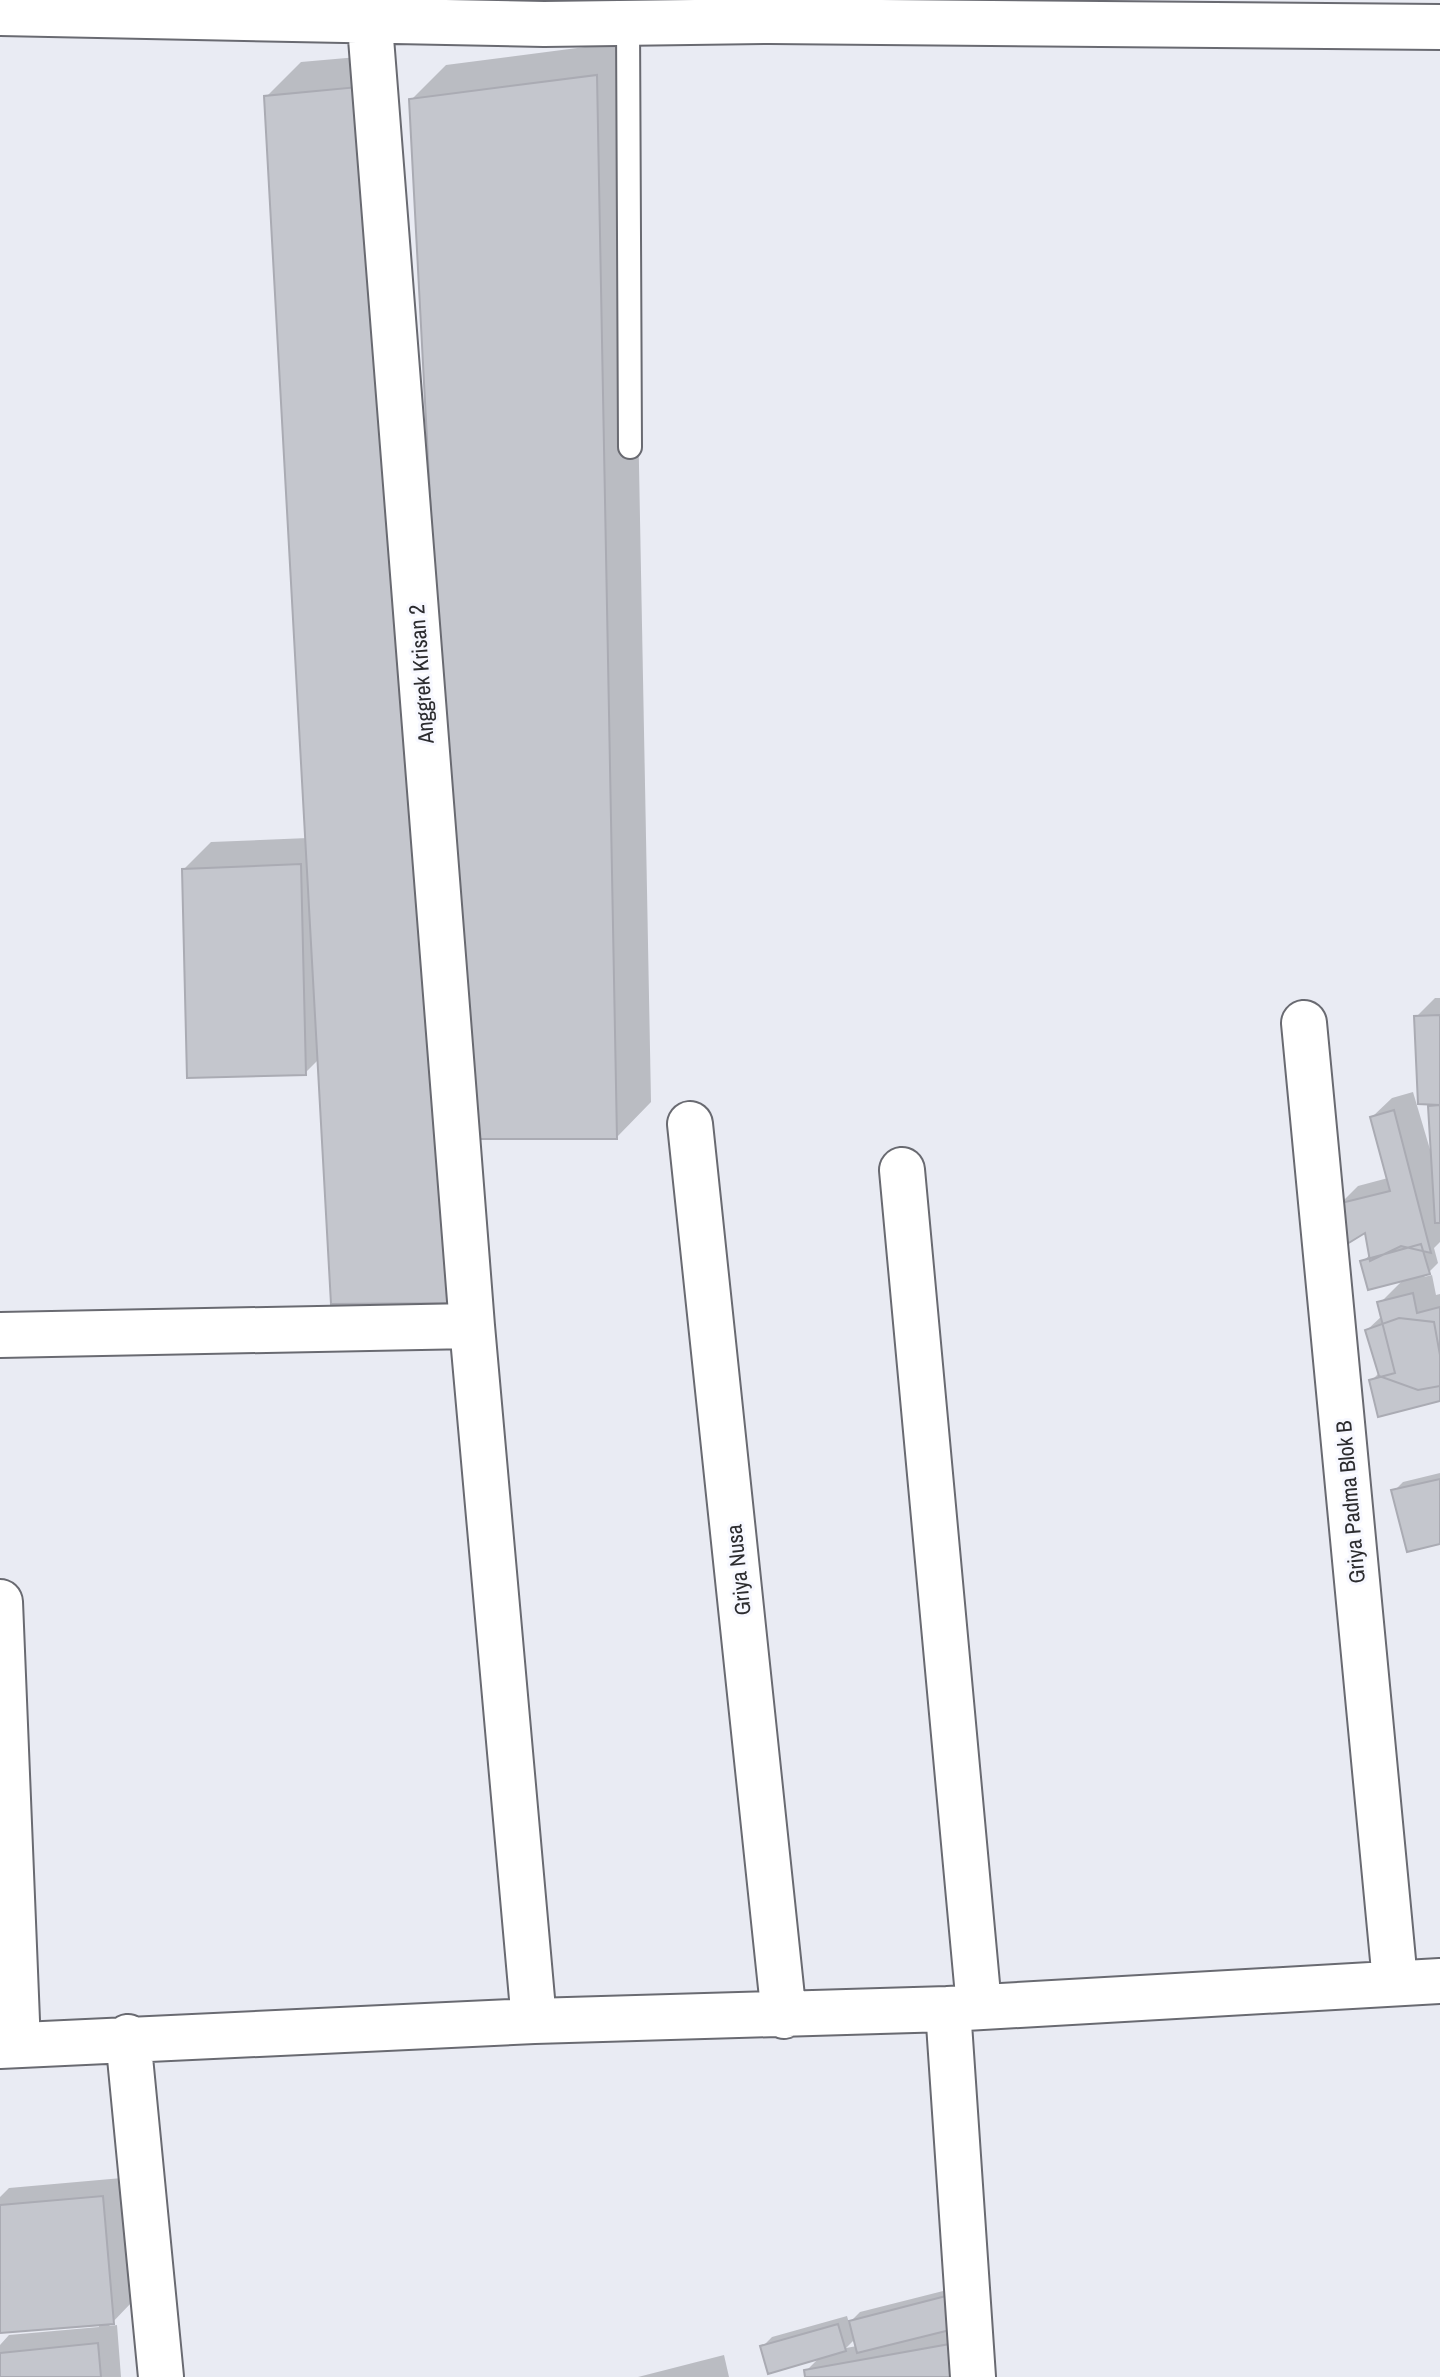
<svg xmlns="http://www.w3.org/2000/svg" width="1440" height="2377" font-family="'Archivo Narrow',sans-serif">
<rect width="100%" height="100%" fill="#e9ebf3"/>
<!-- shadow -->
<path fill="#0003" fill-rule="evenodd" d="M631,41l20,1061 -34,35h-137l11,129 -35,35 -136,-243 -15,15 -121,-204 27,-27 97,-4 -42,-741 35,-35 91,-8 38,466h4l-23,-420 35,-35z
M1435,998h5v244l-6,6 4,15 -14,14 8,-2 4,20 4,-1v105l-69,-18 11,-11 -15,-40 16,-15 -3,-12 24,-24 -42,-17 9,-8 -5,-24 -27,-25 19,-19 30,-8 -16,-61 20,-19 21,-6 21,71 -4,-59 -14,-87z
M1440,1473v69l-46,-51 9,-9z
M122,2178l10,124 -23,24 8,-1 4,52h-121v-32l9,-10 90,-8v-4l-99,8v-134l9,-9z
M955,2288l33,89h-181l-1,-6 15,-15 -59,-9 10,-10 75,-21 2,7 11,-11zM855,2339l2,7 -11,2z
M724,2355l5,22h-91z"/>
<!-- building -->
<path fill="#c4c6cd" stroke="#aaabb3" stroke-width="2" d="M597,75l20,1064h-153l-55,-1040z
M358,87l99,1216 -126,1 -67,-1208z
M301,864l5,211 -119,3 -5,-209z
M1440,1015v90l-22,-1 -4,-88z
M1440,1105v118h-5l-7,-117z
M1394,1110l37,143 -30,-7 -31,15 -5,-28 -18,11 -10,-40 53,-13 -20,-74z
M1421,1244l9,30 -62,16 -8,-29z
M1413,1293l4,20 23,-6v94l-62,16 -9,-37 26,-7 -18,-71z
M1399,1318l35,4 6,33v31l-22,4 -39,-14 -14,-46z
M1440,1479v65l-33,8 -16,-62z
M103,2196l11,128 -114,9v-128z
M946,2296l8,33 -97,24 -8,-32z
M838,2324l8,27 -78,23 -8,-28z
M961,2342l6,35h-162l-1,-7z
M98,2343l3,34h-101v-24z"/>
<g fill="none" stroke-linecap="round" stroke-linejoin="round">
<!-- service casing -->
<g stroke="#696a71" stroke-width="26">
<path id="service" d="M628,23l2,424"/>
</g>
<!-- minor casing -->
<g stroke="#696a71" stroke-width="48">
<path id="minor" d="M368,0l104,1326
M0,13l544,11 226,-3 670,6
M1304,1023l91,958
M690,1124l94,892
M902,1170l77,836
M0,1335l472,-9 62,695
M0,1602l18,443
M948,2009l25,368
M128,2037l33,340
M0,2046l534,-25 414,-12 492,-28"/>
</g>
<!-- service -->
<use href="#service" stroke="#fff" stroke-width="22"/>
<!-- minor -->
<use href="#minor" stroke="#fff" stroke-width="44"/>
</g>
<g text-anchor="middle" stroke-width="6" stroke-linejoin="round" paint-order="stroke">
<!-- street labels -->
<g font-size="22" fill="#2c2c2f" stroke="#f7f8ff">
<text transform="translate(421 674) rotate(-94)" y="8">Anggrek Krisan 2</text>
<text transform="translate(1350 1502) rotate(-95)" y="8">Griya Padma Blok B</text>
<text transform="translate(738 1570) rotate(-96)" y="8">Griya Nusa</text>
</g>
</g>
</svg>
